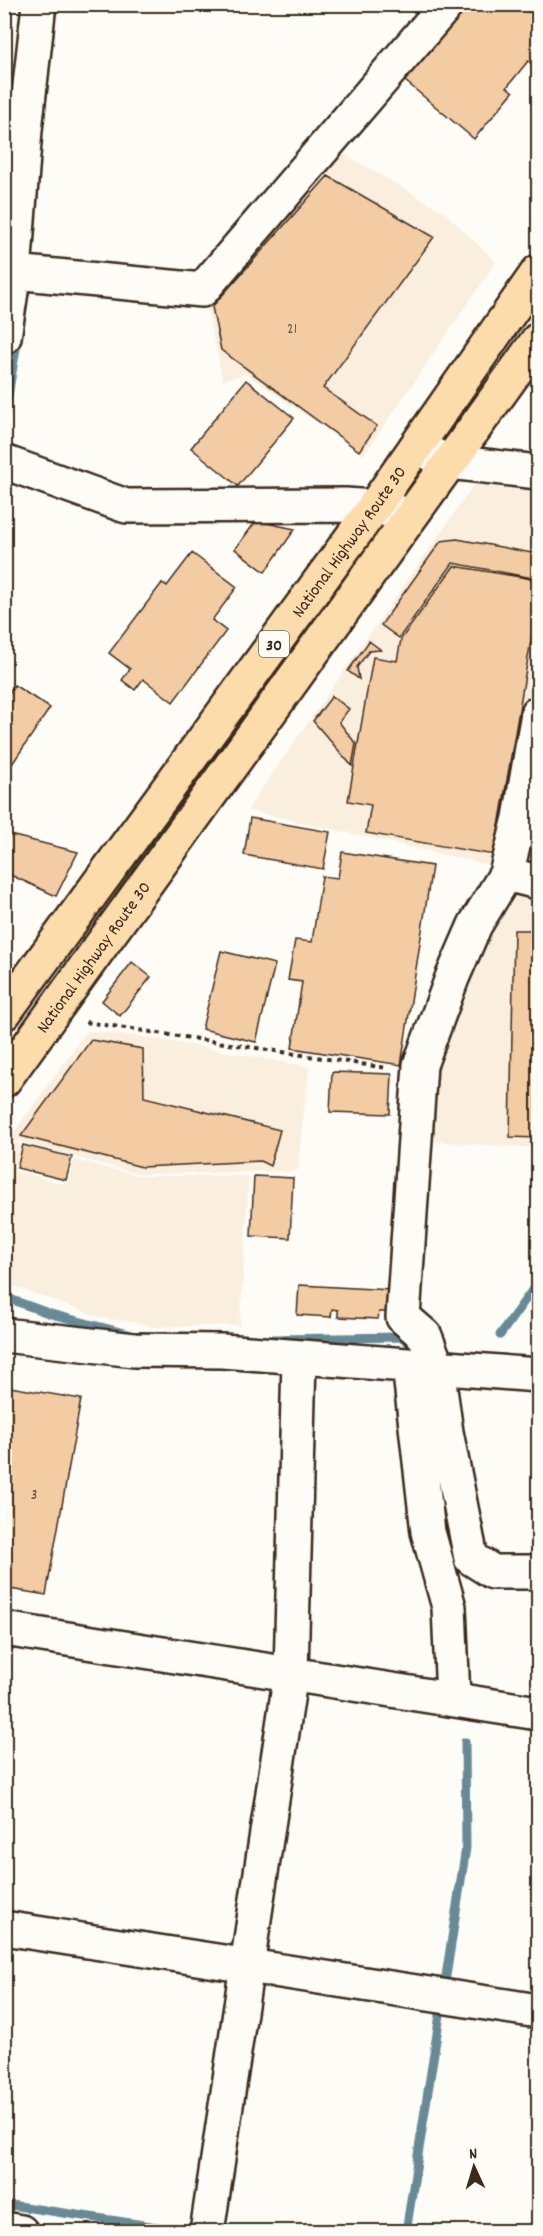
<svg xmlns="http://www.w3.org/2000/svg" width="543" height="2236" font-family="Dekko,sans-serif">
<rect width="100%" height="100%" fill="#fdfcf7"/>
<filter id="ink" filterUnits="userSpaceOnUse"><feTurbulence type="fractalNoise" baseFrequency=".0167" numOctaves="2"/><feDisplacementMap in="SourceGraphic" scale="12" xChannelSelector="R" yChannelSelector="G"/><feConvolveMatrix kernelMatrix="1 2 1 2 8 2 1 2 1" color-interpolation-filters="sRGB"/></filter>
<g filter="url(#ink)">
<!-- built -->
<path fill="#faeede" d="M342,153l101,58 53,51 -132,193 -118,-81 -23,6 -17,-76z
M474,485l64,6v657l-109,-7 6,-90 63,-184 -251,-57z
M87,1031l64,7 158,29 -12,104 -158,3 -130,-35z
M8,1142l13,3 -6,26 53,14 6,-25 65,16h110l-9,149 -88,2 -5,-3 -44,-6 -98,-35 -1,-137z"/>
<g fill="none" stroke-linecap="round" stroke-linejoin="round">
<!-- stream -->
<path stroke="#688a97" stroke-width="9" d="M4,420l14,-84
M4,1297l47,17 77,20
M500,1335l38,-53
M274,1339l128,-2 6,5
M4,2204l186,28
M406,2232l60,-384 -1,-106"/>
</g>
<!-- building -->
<path fill="#f3cca3" stroke="#3b2a1e" stroke-width="1.5" d="M469,4h50l19,16v45l-2,2 -8,-6 -21,26 6,5 -39,47 -70,-59z
M328,176l106,61 -111,151 54,38 -18,25 -138,-101 -9,-43z
M246,380l48,38 -56,68 -47,-38z
M256,521l39,8 -30,43 -30,-23z
M457,539l81,15v25l-85,-16 -54,75 -18,-13 60,-84z
M192,553l45,34 -25,33 14,11 -53,71 -30,-23 -8,11 -13,-10 8,-11 -21,-16 53,-70 5,3z
M454,566l84,14v20l-44,255 -128,-22 5,-28 -23,-4 25,-144 24,4 4,-22z
M369,641l12,9 -12,1 -12,16 2,12 -11,-8z
M14,685l36,23 -46,68v-86l5,3z
M332,696l17,13 -10,13 17,22 -4,22 -39,-45z
M250,818l80,14 -7,37 -79,-14z
M10,835l68,17 -22,44 -52,-24v-27z
M342,852l90,14 -31,199 -109,-17 10,-66 -14,-2 7,-40 17,2 10,-66 16,2z
M514,930h24v208l-28,-1z
M221,951l54,13 -19,78 -54,-13z
M132,962l19,15 -31,39 -18,-15z
M91,1040l52,9 1,48 136,33 -10,36 -10,-5 -118,6 -121,-31z
M332,1072l60,2 -2,40 -60,-2z
M23,1145l49,12 -6,23 -49,-12z
M254,1176l39,2 -3,60 -39,-2z
M299,1285l92,5 -2,22h-10l-1,7 -40,-2v-7l-6,-1 -1,8 -34,-2z
M4,1386l77,13 -35,196 -42,-7z"/>
<g fill="none" stroke-linecap="round" stroke-linejoin="round">
<!-- minor casing -->
<g stroke="#3b2a1e" stroke-width="38">
<path id="minor" d="M14,272l188,18 245,-286
M4,337l10,-65 11,-142 14,-126
M416,447l33,15 89,10
M4,462l122,44 219,-1 29,2 24,5
M538,713l-18,105 -14,56 -31,51 -23,53 -32,87 -17,252 22,19 12,31 9,65 25,126 22,14h45
M506,874l32,8
M4,1335l130,15 88,1 316,24
M409,1365l19,167 21,75 4,91
M4,1629l534,84
M4,1928l534,83
M4,2229l17,3
M207,2232l84,-559 8,-314"/>
</g>
<!-- highway casing -->
<g stroke="#3b2a1e" stroke-width="38">
<g id="highway">
<path id="s1" d="M4,1013l370,-506 164,-235"/>
<path id="s2" d="M4,1080l534,-740"/>
</g>
</g>
<!-- path -->
<path stroke="#3b2a1e" stroke-width="4" stroke-dasharray="4.5 4.5" stroke-linecap="butt" d="M86,1022l301,46"/>
<!-- minor -->
<use href="#minor" stroke="#fdfcf7" stroke-width="33"/>
<!-- highway -->
<use href="#highway" stroke="#fddcac" stroke-width="33"/>
</g>
</g>
<g text-anchor="middle" stroke-width="4.5" stroke-linejoin="round" paint-order="stroke">
<!-- number labels -->
<g font-size="15" fill="#69523f">
<text x="292" y="333">21</text>
<text x="34" y="1499">3</text>
</g>
<!-- shield labels -->
<rect fill="#fdfcf7" stroke="#75695f" stroke-width="1.5" x="259" y="631" width="30" height="26" rx="4.5"/>
<g font-size="16" font-weight="bold" fill="#3b2a1e">
<text x="274" y="650">30</text>
</g>
<!-- street labels -->
<g font-size="18" fill="#3b2a1e" stroke="#fdfcf7">
<text dy="6" stroke="none"><textPath href="#s1" startOffset="584">National Highway Route 30</textPath></text>
<text dy="6" stroke="none"><textPath href="#s2" startOffset="152">National Highway Route 30</textPath></text>
</g>
</g>
<!-- margin -->
<rect width="543" height="2236" fill="none" stroke="#fdfcf7" stroke-width="24"/>
<rect x="12" y="12" width="519" height="2212" fill="none" stroke="#3b2a1e" stroke-width="2" filter="url(#ink)"/>
<!-- north arrow -->
<g transform="translate(474 2167) rotate(356)" stroke="#fdfcf7" stroke-width="4.5" paint-order="stroke">
<path d="M0-4.5L10 22L0 15L-10 22Z" fill="#3b2a1e"/>
<text y="-9" font-size="16" font-weight="bold" text-anchor="middle" fill="#3b2a1e">N</text>
</g>
</svg>
